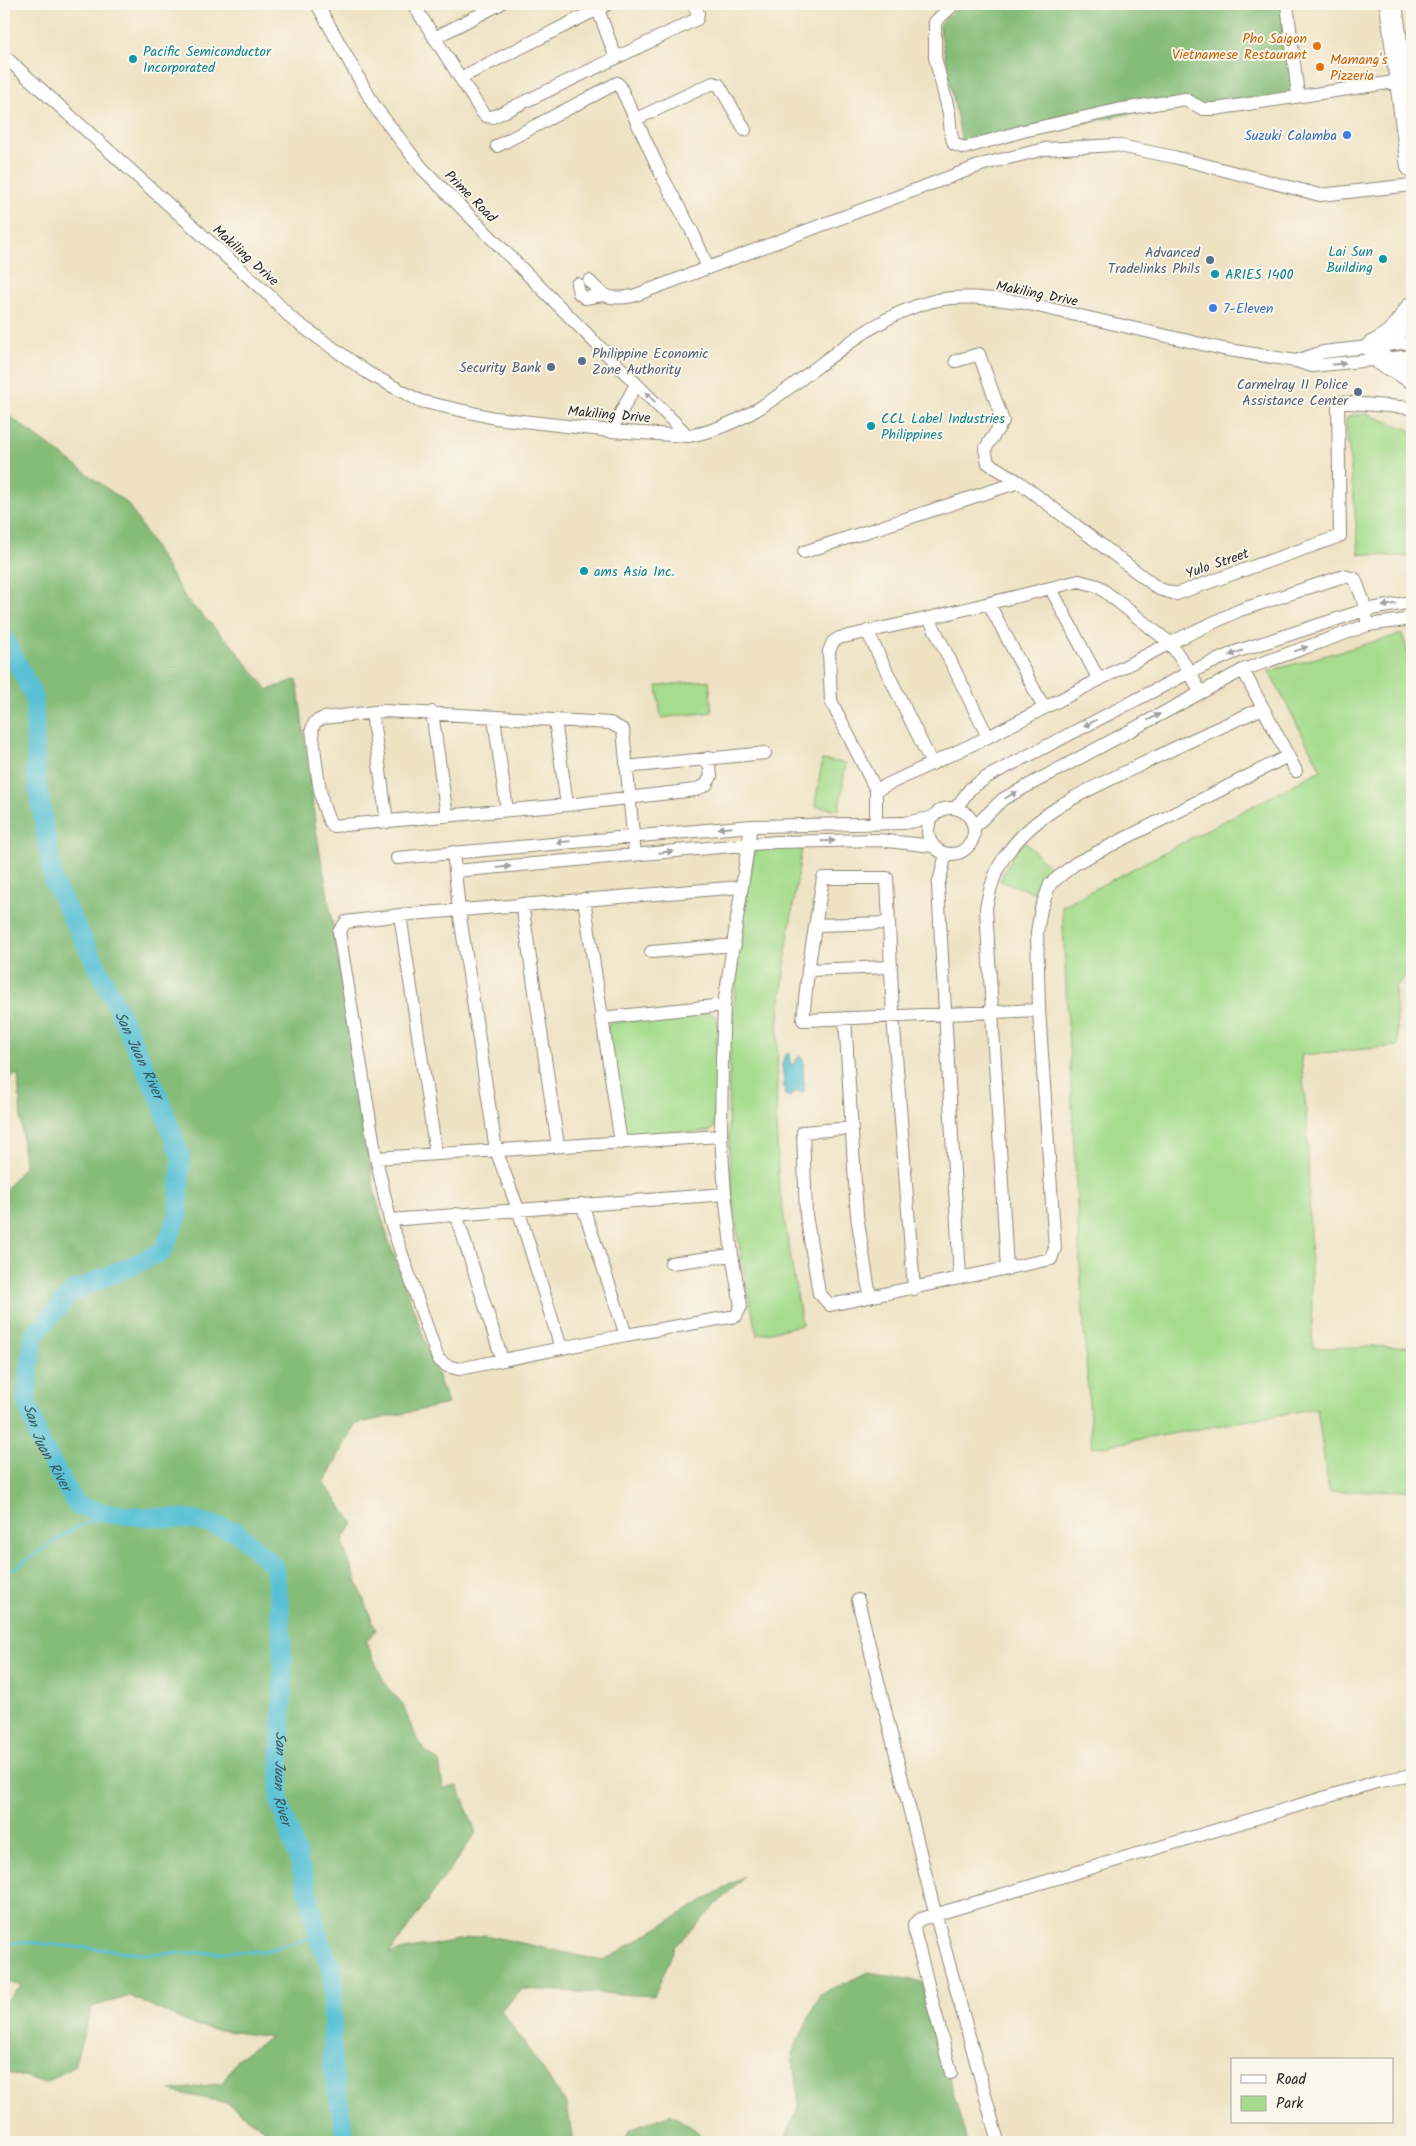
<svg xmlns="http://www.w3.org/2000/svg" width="1416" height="2146" font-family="Kalam,sans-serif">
<rect width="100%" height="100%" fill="#fbf7ec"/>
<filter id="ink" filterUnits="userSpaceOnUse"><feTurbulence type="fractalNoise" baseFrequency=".02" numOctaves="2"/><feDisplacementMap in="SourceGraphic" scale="10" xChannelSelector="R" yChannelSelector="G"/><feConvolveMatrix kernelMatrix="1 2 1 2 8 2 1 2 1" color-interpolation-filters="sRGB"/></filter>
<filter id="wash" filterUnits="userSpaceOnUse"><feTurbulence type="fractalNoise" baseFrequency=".0096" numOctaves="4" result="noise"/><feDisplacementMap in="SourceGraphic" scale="20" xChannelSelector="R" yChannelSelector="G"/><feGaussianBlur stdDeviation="1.12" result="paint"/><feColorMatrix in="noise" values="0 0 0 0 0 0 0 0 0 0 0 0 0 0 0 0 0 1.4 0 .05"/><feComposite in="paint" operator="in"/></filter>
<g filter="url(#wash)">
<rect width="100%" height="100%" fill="#eee2c3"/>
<!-- green -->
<path fill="#a5dc8d" stroke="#68845c" d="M1367,414l45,17v126l-53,-3 -13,-134 2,-4z
M1402,634l6,19 4,-1v315l-17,21 3,58 -97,9 6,69 6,224 99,-2v144l-83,2 -12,-84 -225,40 -11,-164 -19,-378 259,-136 -52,-99z
M709,680l3,32 -51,6 -4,-32z
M822,760l24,3 -7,47 -24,-4z
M1024,841l29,30 -11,13 -3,10 -39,-13 13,-26z
M755,846l47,1 -15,98 -9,82 -2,97 3,64 23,137 -45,10c-10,-47 -20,-94 -25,-142 -11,-116 5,-232 23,-347z
M708,1013l7,3 3,5 -4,108 -4,2 -81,6 -5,-5 -17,-107 3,-2z"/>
<!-- forest -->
<path fill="#84bc78" stroke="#587452" d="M963,4h322l12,90 -80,15 -28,-8 -226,48 -24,-125z
M4,412l124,92 58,95 45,45 37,46 29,-11 19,151 12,66 46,294 14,49 60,165 -93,20 -31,59 30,41 -10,12 -1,10 33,84 -10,12 20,44 16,17 11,28 12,20 14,10 4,27 15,-2 18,47 -87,121 15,-4 81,-15 118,26 141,-85 -69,71 -21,49 -131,-7 -22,21 66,95 6,37h-304l2,-8 -44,-31 -57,-12 52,-8 16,-25 33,-21 -73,-10 -68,-31 -38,11 -18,59 -28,17 -37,-10 -5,-6v-66l18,-15 -18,-5v-789l20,-26 -6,-92 -14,5z
M869,1972l53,10 45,160h-183l15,-37 -7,-51 28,-60z
M671,2114l28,18 3,10h-79l8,-13z"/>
<!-- water -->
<path fill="#58c1d5" stroke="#427680" d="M789,1053l1,11h4l5,-8 4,3 1,33h-10l-4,5 -5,-2 -3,-31 3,-9z"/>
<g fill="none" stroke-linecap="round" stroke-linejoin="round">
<!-- stream -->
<path stroke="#58c1d5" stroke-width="3" d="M4,1575l71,-47 34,-14
M4,1943l21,-1 124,12 115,-3 54,-15"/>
<!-- river -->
<path stroke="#58c1d5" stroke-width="19" id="s1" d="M4,638l30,58 2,81 18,106 50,97 55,117 22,61 -3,59 -16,35 -90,40 -38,43 -8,63 14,44 37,64 32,8 85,6 42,11 38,35 6,42 3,60 -4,132 26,80 13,56 15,38 -1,89 14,79"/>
</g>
</g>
<g filter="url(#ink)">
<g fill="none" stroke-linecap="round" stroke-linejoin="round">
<!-- street casing -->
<g stroke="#8c8677" stroke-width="14">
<path id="street" d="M317,4l58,103 47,61 266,268
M413,4l69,108 4,4 7,1 204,-98 1,-6 -5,-9
M596,4l20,54
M954,4l-19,18v35l14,56 2,21 3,10 10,4 59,-17 94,-21 68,-11 18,10h12l186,-28
M1287,4l11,92
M434,38l66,-34
M4,56l268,242 20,21 76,54 52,28 75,17 116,13 77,5c96,-16 152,-112 245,-135 28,-7 59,-2 87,1l203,47 73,12 16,5 100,-10
M460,78l148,-74
M636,119l77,-36 6,2 26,45
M497,146l120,-63 3,3 44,94 29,53 15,35
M589,281c16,17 20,19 44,15l351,-132 61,-15 70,-4 59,12 146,38 92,-10
M577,284l2,9 6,5 18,-3
M956,361l23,-7 24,67 -18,28 3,14 31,19 140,107 17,5 164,-58 -2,-134 74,6
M1296,361l27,-9 89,-10
M611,431l25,-47
M804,552l215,-70
M1051,589l48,91
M989,604l55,104
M929,618l59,119
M867,631l65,133
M1243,670l53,101
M432,712l15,104
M372,713l15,109
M494,718l13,92
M555,720l12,85
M626,767l139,-14
M876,790l112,-53 182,-94 70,-33 104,-34 11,3 8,21 5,25
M928 831a23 23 0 1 1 46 0a23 23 0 1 1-46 0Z
M956,808l14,-19 17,-12 203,-105 48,-21 127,-41 47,-8
M876,824v-34l-45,-89 -2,-50 4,-9 6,-4 90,-20 150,-37 19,5 72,57 20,29 10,20
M974,827l29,-28 240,-129 125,-45 44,-6
M453,852l6,58 37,240 22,59 43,139
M946,854l-8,32 22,392
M635,855l-12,-125 -13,-7 -226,-12 -61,7 -8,4 -3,7c3,22 7,83 21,97l234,-21 128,-15 11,-5 5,-9 -3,-18
M397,858l354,-32 153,-3 26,-5
M455,871l321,-29 102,-2 55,6
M741,887l-341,28 -54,7 -7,10 37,226 14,62 48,139 9,7 12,3 167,-34 110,-19 5,-10 -9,-51 -7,-61 -4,-58 1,-76 2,-55 27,-179
M584,899l37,244
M522,904l36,242
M400,915l36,239
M815,925l74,-2
M651,952l84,-7
M808,970l82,-3
M601,1018l123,-13
M845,1018l12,198 13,81
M852,1128l-49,4 3,83 13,78 11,12 221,-46 4,-11 -16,-238 -2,-78 4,-23 9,-25 26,-21 212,-107
M376,1158l345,-22
M582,1204l44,131
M456,1214l46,145
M390,1220l335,-26
M671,1263l61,-8
M1007,1269l-21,-361c4,-20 9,-39 22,-56 31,-42 82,-63 128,-85 42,-21 84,-40 127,-59
M914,1289l-21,-273 -6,-138h-64l-15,92 -5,50c79,-3 158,-7 236,-10
M858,1600l75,305 65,237
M951,2073l-36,-139 -1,-10 7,-5 455,-137 36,-7"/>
</g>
<!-- highway casing -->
<g stroke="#8c8677" stroke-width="24">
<path id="highway" d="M1391,4l21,162
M1372,347c20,-9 28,-21 40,-39
M1382,360l30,17"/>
</g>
<!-- street -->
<use href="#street" stroke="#fff" stroke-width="12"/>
<!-- highway -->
<use href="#highway" stroke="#fff" stroke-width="22"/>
</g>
<!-- one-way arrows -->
<defs><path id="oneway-solid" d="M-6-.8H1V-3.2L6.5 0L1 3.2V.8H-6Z" transform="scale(1.25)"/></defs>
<g fill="#a0a0a0">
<use href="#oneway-solid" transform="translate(1339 364) rotate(-6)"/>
<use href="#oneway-solid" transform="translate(650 397) rotate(-136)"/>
<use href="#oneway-solid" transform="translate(1389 605) rotate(169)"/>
<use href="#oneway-solid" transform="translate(1301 649) rotate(-20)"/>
<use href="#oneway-solid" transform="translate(1236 653) rotate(159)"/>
<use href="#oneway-solid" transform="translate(1154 717) rotate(-29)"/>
<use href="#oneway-solid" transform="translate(1090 723) rotate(153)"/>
<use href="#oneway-solid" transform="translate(1011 795) rotate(-29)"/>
<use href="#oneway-solid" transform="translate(725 828) rotate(175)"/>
<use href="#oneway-solid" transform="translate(828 841) rotate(-1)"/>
<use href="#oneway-solid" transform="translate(563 842) rotate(175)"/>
<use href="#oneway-solid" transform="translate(666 852) rotate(-6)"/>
<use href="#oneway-solid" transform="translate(504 867) rotate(-5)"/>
</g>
</g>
<!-- markers -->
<g fill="#e8710a" stroke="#fbf7ec" stroke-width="2">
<circle cx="1317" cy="46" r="5"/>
<circle cx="1320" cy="67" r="5"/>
</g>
<g fill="#0f9aa8" stroke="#fbf7ec" stroke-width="2">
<circle cx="133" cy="59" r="5"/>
<circle cx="1383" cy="259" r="5"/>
<circle cx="1215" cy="274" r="5"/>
<circle cx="871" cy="426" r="5"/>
<circle cx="584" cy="571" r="5"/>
</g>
<g fill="#3f7fe0" stroke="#fbf7ec" stroke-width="2">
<circle cx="1347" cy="135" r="5"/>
<circle cx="1213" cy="308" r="5"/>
</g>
<g fill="#5c6f8a" stroke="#fbf7ec" stroke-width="2">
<circle cx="1210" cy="260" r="5"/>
<circle cx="582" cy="361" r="5"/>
<circle cx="551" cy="367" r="5"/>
<circle cx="1358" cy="392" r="5"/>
</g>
<g text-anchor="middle" stroke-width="4" stroke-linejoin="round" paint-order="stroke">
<!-- food labels -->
<g font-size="14" fill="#c56008" stroke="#fbf7ec" text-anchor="end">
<text x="1307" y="43">Pho Saigon<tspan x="1307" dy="16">Vietnamese Restaurant</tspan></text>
<text x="1330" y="64" text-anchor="start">Mamang's<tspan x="1330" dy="16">Pizzeria</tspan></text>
</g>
<!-- culture labels -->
<g font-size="14" fill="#0d838f" stroke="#fbf7ec" text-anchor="start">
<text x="143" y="56">Pacific Semiconductor<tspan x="143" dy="16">Incorporated</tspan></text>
<text x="1373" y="256" text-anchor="end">Lai Sun<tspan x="1373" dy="16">Building</tspan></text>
<text x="1225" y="279">ARIES 1400</text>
<text x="881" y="423">CCL Label Industries<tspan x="881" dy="16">Philippines</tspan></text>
<text x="594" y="576">ams Asia Inc.</text>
</g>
<!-- shop labels -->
<g font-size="14" fill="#366cbe" stroke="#fbf7ec" text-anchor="end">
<text x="1337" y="140">Suzuki Calamba</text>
<text x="1223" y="313" text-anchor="start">7-Eleven</text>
</g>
<!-- street labels -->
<g font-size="14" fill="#2b2b2b" stroke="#fbf7ec">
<text transform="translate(471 196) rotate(45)" y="5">Prime Road</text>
<text transform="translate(246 255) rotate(42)" y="5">Makiling Drive</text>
<text transform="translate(1037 293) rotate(11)" y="5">Makiling Drive</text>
<text transform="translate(609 414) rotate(5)" y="5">Makiling Drive</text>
<text transform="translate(1217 563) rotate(-19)" y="5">Yulo Street</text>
</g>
<!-- service labels -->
<g font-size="14" fill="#4e5e75" stroke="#fbf7ec" text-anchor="end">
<text x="1200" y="257">Advanced<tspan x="1200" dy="16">Tradelinks Phils</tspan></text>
<text x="592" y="358" text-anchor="start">Philippine Economic<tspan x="592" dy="16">Zone Authority</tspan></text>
<text x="541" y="372">Security Bank</text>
<text x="1348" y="389">Carmelray II Police<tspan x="1348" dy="16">Assistance Center</tspan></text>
</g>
<!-- water labels -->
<g font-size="15" font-style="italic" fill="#38585e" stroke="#fbf7ec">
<text dy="5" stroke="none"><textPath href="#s1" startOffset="446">San Juan River</textPath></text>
<text dy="5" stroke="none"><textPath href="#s1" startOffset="928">San Juan River</textPath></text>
<text dy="5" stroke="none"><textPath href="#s1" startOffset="1421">San Juan River</textPath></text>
</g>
</g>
<!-- margin -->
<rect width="1416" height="2146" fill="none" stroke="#fbf7ec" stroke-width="20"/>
<!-- legend -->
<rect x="1231" y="2058" width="162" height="65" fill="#fbf7ec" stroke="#a8a59f"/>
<rect x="1241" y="2075" width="25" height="8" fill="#ffffff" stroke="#a8a59f"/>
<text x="1276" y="2084" font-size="15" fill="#2b2b2b">Road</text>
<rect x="1241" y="2096" width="25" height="15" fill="#a5dc8d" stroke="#a8a59f"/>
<text x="1276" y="2108" font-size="15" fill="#2b2b2b">Park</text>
</svg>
